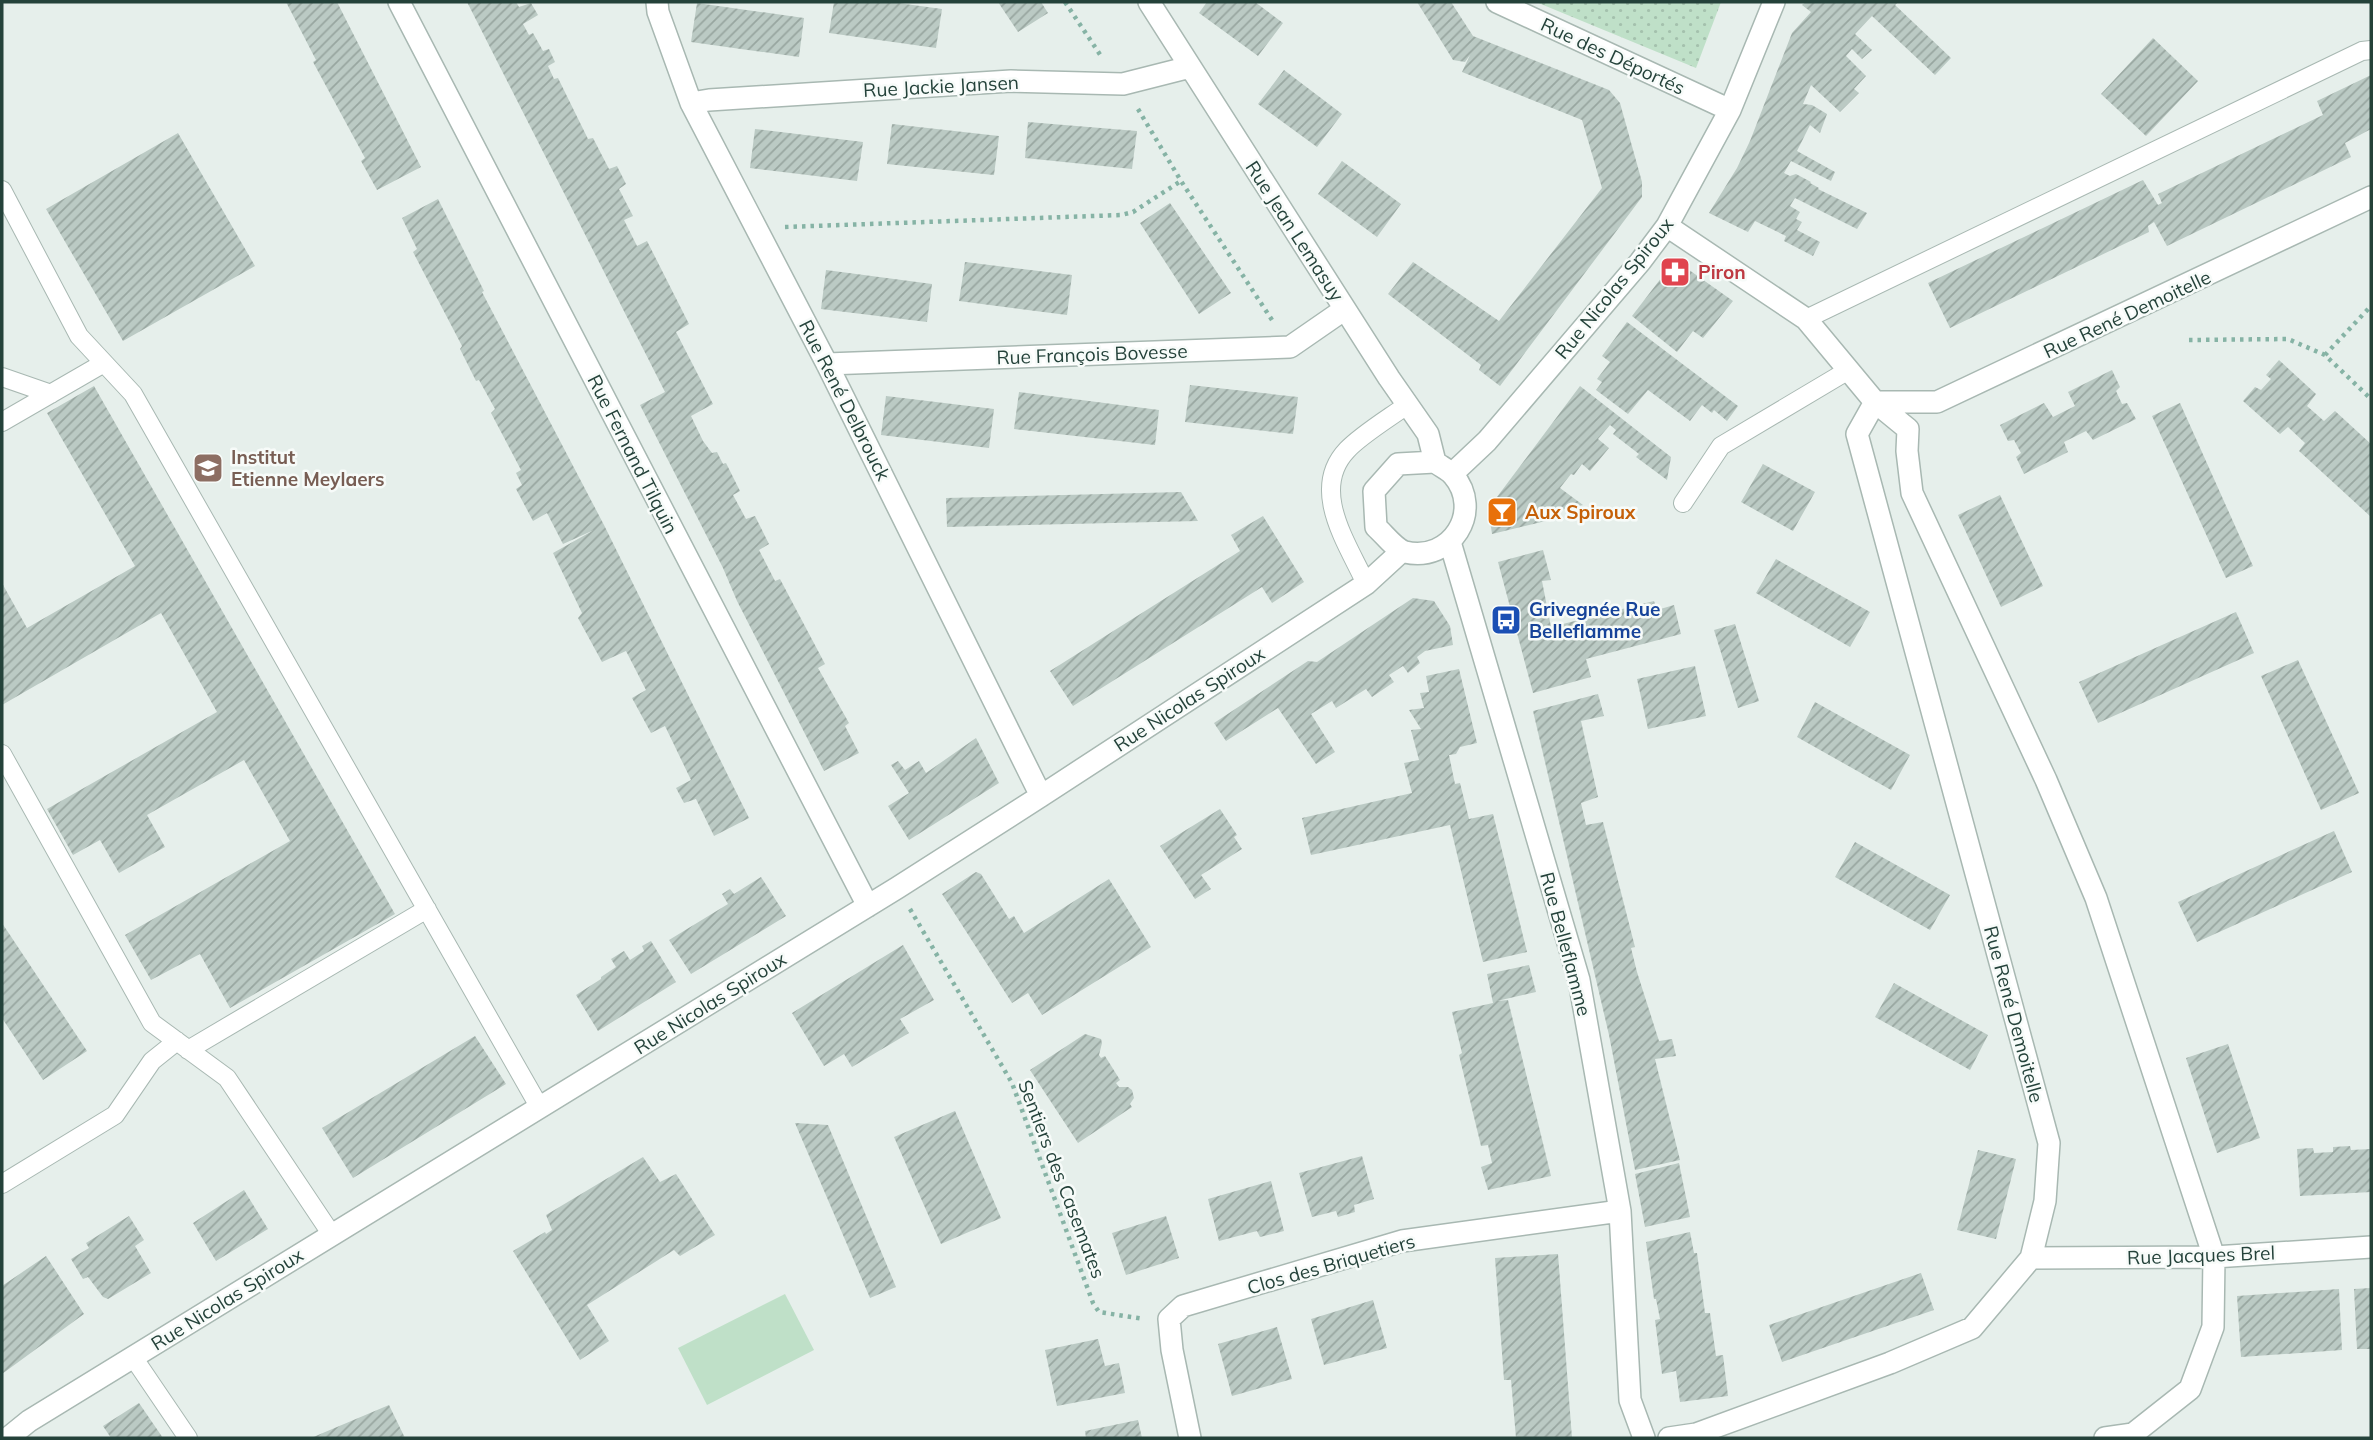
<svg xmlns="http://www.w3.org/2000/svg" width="2373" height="1440" font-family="Mulish,sans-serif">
<defs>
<pattern id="grass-dots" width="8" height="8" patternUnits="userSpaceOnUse" patternTransform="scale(1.75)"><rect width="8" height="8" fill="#bfe0c8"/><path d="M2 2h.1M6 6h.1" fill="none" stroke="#a4c1ad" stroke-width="1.8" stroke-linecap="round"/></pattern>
<pattern id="building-hatch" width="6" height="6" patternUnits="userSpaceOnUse" patternTransform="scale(1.75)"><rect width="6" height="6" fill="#bbcac4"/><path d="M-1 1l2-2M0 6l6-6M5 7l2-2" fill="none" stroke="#98a6a0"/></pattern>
</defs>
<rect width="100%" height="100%" fill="#e6efeb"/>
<!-- grass -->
<path fill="url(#grass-dots)" d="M1536,2h185l-25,66z"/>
<!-- pitch -->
<path fill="#bfe0c8" d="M785,1294l29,56 -107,55 -29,-57z"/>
<!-- building -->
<path fill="url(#building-hatch)" d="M286,2h51l84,165 -44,23 -16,-29 4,-3 -52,-96 3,-2z
M467,2h49l3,5 12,-4 7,12 -15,9 6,11 4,-2 10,18 6,-2 6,13 -7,4 6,13 4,-1 30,61 5,-1 16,31 8,-3 9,18 -7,5 14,27 -9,4 13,26 10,-5 42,83 -13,8 37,72 -22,12 12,25 9,12 5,-1 6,12 3,-1 14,28 -7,4 13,24 9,-3 14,28 -10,6 16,31 5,-2 45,85 -7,4 31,55 -4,3 14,27 -35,18 -87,-170 -14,-33 -83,-163 25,-13z
M834,2h57l51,7 -6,39 -107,-15z
M998,2h43l7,11 -30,19z
M1207,2h48l28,21 -25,33 -59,-43z
M1417,2h34l22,34 136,54 11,13 22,79v15l-142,189 -21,-16 2,-5 -93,-71 25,-32 86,59 103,-133 -20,-68 -120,-48 8,-17 -5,7 -12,-2z
M1806,2h92l-3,3 56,53 -16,17 -63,-59 -17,18 17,16 -10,9 -10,-10 -6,7 20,20 -12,13 5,4 -19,19 -29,-27 -8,19 9,1 15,9 -7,19 -10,-8 -13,26 38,21 -4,9 -40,-20 -7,12 6,3 6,-2 15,8 -1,1 9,5 -1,1 49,24 -10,16 -62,-31 -5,8 10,6 -4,7 6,3 -5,8 23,12 -7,14 -29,-15 2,-5 -31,-15 -7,11 -39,-19 28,-45 13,-27 42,-108 19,-21 -9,-7z
M697,3l107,15 -5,39 -108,-15z
M2153,38l45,43 -52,55 -45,-42z
M1284,70l58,44 -25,33 -59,-43z
M2371,75v54l-26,14 6,14 -184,89 -13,-24 -6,4 1,6 -199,96 -22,-45 215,-103 15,25 4,-2 -4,-9 165,-79 -6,-14z
M1028,122l109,9 -5,38 -107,-11z
M892,124l107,12 -5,39 -107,-11z
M755,129l108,13 -6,39 -107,-13z
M178,133l77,133 -132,75 -77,-132z
M1342,161l59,43 -24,33 -59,-43z
M438,199l46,92 -2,1 122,233 145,293 -35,18 -18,-37 -12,4 -8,-15 15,-8 -26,-54 -14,7 -19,-35 14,-8 -20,-39 -24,11 -24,-44 4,-5 -29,-60 41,-23 -31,14 -16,-31 -14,8 -17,-32 6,-4 -6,-12 5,-3 -30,-57 4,-4 -16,-29 -3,1 -16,-32 2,-3 -49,-94 4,-3 -15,-31z
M1170,203l61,90 -32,21 -59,-91z
M1675,260l58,41 -30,37 -10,-7 -16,21 -45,-36z
M965,262l107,13 -5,40 -108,-14z
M826,270l106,14 -5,38 -106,-13z
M1627,322l111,84 -11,15 -13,-11 -2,3 -10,-8 -12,16 -42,-31 -20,24 -32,-24 6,-8 -5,-3 13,-17 -8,-6z
M2279,360l37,34 -9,12 17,15 11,-10 36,33v73l-72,-66 6,-8 -17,-16 -8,7 -37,-33 12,-14 6,3 10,-11 -5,-4z
M2112,370l8,17 -4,4 6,13 5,-1 9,16 -43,21 -7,-9 -22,11 4,10 -44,22 -8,-17 5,-4 -7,-13 -6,1 -8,-16 44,-22 9,14 22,-11 -7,-14z
M1190,385l108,12 -5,37 -108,-12z
M94,386l301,528 -165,94 -30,-54 -49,26 -26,-45 165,-94 -46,-81 -97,55 18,32 -46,26 -19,-33 -27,15 -26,-46 170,-97 -56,-99 -159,92v-122l25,45 108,-62 -88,-153z
M1580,386l91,71 -4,23 -31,-23 3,-3 -26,-20 3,-4 -6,-5 -12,14 11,9 -19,23 -8,-7 -8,11 -3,-1 -11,14 23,17 -31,7 2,7 -62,15 -3,-21 5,-12z
M1019,392l140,18 -4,35 -141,-16z
M886,396l108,13 -5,39 -108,-13z
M2180,403l73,163 -27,12 -74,-162z
M1763,464l52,28 -22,39 -52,-29z
M1181,492l17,29 -251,6 -1,-29z
M2000,495l43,91 -42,21 -43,-92z
M1263,516l41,66 -32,21 -10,-16 -189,119 -23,-35 190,-120 -9,-16z
M1543,550l8,30 -9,1 9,46 103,-26 3,9 17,-5 7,29 -95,25 5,18 -58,16 -35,-131z
M1776,559l94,53 -20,35 -94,-54z
M1413,598l21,3 16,25 3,19 -28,6 -8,6 3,6 -12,10 -5,-7 -14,9 5,7 -22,15 -6,-8 -30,19 -4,-7 -21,13 24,38 -19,12 -38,-56 -52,33 -12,-18 94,-62 9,1z
M2236,612l18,41 -156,70 -19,-41z
M1735,624l24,77 -21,7 -24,-78z
M2298,660l61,133 -38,17 -60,-134z
M1695,666l11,50 -58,13 -11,-50z
M1459,669l18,74 -17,4 -4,7 -7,1 6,29 5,-1 9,36 24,-5 34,138 -44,10 -33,-137 -139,30 -9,-37 110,-25 -8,-30 15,-3 -8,-30 10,-1 -12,-19 15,-2 -4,-15 9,-1 -3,-16z
M1598,694l6,22 -23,5 17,76 -17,6 5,22 17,-3 32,125 -4,1 6,24 22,69 13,-2 4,17 -21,3 25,101 -45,10 -26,-135 -76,-324z
M1815,702l95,53 -19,35 -94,-53z
M976,738l23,45 -90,57 -21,-34 21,-13 -18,-28 7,-4 7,9 14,-9 7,12z
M1220,809l17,26 -3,2 8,12 -41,26 10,14 -16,10 -35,-53z
M2334,831l18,41 -155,70 -19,-40z
M1855,842l95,53 -20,35 -95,-53z
M976,872l5,2 28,45 5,-3 10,17 85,-54 42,68 -109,68 -14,-22 -16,10 -70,-109z
M761,877l25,39 -95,58 -22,-34 59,-36 -6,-10 8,-5 4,5z
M2,923l85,128 -44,29 -41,-62z
M651,941l25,41 -78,49 -22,-36 25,-16v-2l15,-10 -5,-8 13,-8 6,9 14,-9 -2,-5z
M903,945l31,55 -34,19 9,14 -57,34 -8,-13 -20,12 -32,-53z
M1529,965l7,27 -39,9 11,-1 43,176 -63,14 -7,-23 11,-4 -4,-18 -7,1 -22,-91 3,-2 -10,-41 41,-9 -6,-29z
M1894,983l94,52 -18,35 -95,-53z
M1085,1034l16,5 1,4 -3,12 2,3 4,-2 15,24 -4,3 3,4h9l4,3 2,8 -4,6 2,3 -54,36 -48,-73z
M475,1036l31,48 -153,94 -31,-50z
M2228,1044l32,94 -43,15 -31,-95z
M955,1111l46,107 -60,26 -47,-107z
M795,1123l33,2 68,162 -26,11z
M2350,1146l1,4 20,-1v43l-71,4 -3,-47 16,-1 1,5 19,-1v-5z
M1978,1150l38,9 -20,80 -39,-9z
M1362,1156l12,43 -20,6 1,7 -17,5 -2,-6 -24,6 -13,-44z
M643,1157l17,25 16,-8 39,61 -35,21 -6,-6 -87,55 22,36 -29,19 -67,-109 32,-19 1,2 6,-4 -6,-15z
M1679,1163l11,54 -45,10 -10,-53z
M1271,1181l13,50 -24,6 -3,-6 -38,10 -11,-42z
M244,1190l24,39 -52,32 -23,-38z
M129,1216l15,24 -9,6 16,27 -43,26 -5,-2 -15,-20 -5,2 -12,-20 18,-11 -3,-5z
M1166,1216l13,42 -53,17 -14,-42z
M1690,1232l4,21h3l8,60h5l6,43 7,-1 5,41 -48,6 -4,-31 -14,3 -7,-54 5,-1 -4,-20h-2l-8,-57z
M1558,1254l14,184h-56l-5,-58h-7l-9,-122z
M46,1256l38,58 -82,60v-88z
M1921,1273l13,37 -152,52 -13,-37z
M2371,1288v61h-14l-3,-60z
M2339,1289l3,61 -101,7 -4,-61z
M1373,1300l14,48 -63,17 -13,-46z
M1277,1327l15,52 -60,17 -14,-52z
M1098,1339l7,27 14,-3 6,30 -68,13 -12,-56z
M139,1403l24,35h-52l-8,-12z
M389,1405l16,33h-94z
M1138,1420l4,18h-56l-1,-7z"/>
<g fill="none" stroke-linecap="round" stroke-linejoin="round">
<!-- lane casing -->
<g stroke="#a8b8b2" stroke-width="20">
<path id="lane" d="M2,190l77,146 54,58 407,714
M1806,319l556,-268 9,-1
M2,377l49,17
M2,422l102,-59
M1683,503l38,-57 126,-75
M1366,584c-18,-40 -57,-94 -19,-134 14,-15 42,-32 60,-45
M2,754l150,269 75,55 105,157
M188,1050l239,-141
M2,1184l113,-69 37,-54 25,-20
M133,1357l55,81"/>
</g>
<!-- street casing -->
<g stroke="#a8b8b2" stroke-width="24">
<path id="street" d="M399,2l469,904
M657,2l1,10 33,91 136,261 214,432
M1149,2l240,376 39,56 7,28
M1497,2l233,108
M691,103l18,-3 302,-19 112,3 67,-17
M1667,226l139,93 69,83h62l434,-205
M827,364l463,-17 55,-38
M1435,462c5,4 14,8 18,13 31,36 -2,88 -48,77 -10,-3 -21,-18 -29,-25l-2,-36 24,-27z
M1452,474l35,-33 153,-179 27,-36 63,-116 44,-108
M1450,542l129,438 41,231 10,189 14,38
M2031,1258l183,-1 157,-10
M8,1438l21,-17 868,-533 144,-92 325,-212 36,-33
M1190,1438l-18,-88 -3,-31 14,-13 219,-65 218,-30
M1669,1438l27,-4 194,-71 82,-35 59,-70 14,-57 4,-58 -192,-709 18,-32 33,27 -1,22 5,42 134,287 50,118 118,359 -1,70 -23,62 -57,45 -28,4"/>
</g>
<!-- path -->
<path stroke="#86b3a5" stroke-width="4.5" stroke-dasharray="3.5 5" stroke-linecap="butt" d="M1065,2l36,54
M1138,109l43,72 91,139
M785,227l336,-12 12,-3 48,-31
M2189,340l99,-1 37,16 46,44
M2325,355l46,-49
M910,909l102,174 81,220 6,9 45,7"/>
<!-- lane -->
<use href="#lane" stroke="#fff" stroke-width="18"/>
<!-- street -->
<use href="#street" stroke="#fff" stroke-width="21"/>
</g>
<!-- icons -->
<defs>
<g id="pharmacy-square" transform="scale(1.575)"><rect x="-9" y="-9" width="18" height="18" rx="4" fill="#e0444e" stroke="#f7fbf9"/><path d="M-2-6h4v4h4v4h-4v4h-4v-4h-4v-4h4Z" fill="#fff"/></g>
<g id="school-square" transform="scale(1.575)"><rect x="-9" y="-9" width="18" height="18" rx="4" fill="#8d6e63" stroke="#f7fbf9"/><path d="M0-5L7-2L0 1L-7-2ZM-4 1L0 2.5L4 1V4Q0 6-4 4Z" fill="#fff"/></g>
<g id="bar-square" transform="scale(1.575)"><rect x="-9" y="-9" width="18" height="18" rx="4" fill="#e8710a" stroke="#f7fbf9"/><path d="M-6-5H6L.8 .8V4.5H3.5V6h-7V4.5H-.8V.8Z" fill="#fff"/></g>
<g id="bus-square" transform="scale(1.575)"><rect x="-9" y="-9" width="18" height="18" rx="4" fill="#1a4fb4" stroke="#f7fbf9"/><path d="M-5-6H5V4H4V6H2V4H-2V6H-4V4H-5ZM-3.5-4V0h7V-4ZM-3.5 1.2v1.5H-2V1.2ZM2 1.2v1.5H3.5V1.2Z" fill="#fff"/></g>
</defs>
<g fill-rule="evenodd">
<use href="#pharmacy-square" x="1675" y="272"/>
<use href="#school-square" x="208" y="468"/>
<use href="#bar-square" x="1502" y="512"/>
<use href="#bus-square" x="1506" y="620"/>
</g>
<g text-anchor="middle" stroke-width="5" stroke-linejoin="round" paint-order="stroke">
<!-- street labels -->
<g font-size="19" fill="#24423a" stroke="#f7fbf9">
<text transform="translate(1613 56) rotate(25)" y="7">Rue des Déportés</text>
<text transform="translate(941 86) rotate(-3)" y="7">Rue Jackie Jansen</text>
<text transform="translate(1295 231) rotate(57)" y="7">Rue Jean Lemasuy</text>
<text transform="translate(1614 288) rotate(-51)" y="7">Rue Nicolas Spiroux</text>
<text transform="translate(2127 314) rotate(-25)" y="7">Rue René Demoitelle</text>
<text transform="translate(1092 354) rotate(-2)" y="7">Rue François Bovesse</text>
<text transform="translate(845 400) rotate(63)" y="7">Rue René Delbrouck</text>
<text transform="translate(633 454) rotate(63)" y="7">Rue Fernand Tilquin</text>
<text transform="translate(1189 699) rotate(-33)" y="7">Rue Nicolas Spiroux</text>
<text transform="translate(1566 944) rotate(75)" y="7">Rue Belleflamme</text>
<text transform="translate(710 1003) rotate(-32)" y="7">Rue Nicolas Spiroux</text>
<text transform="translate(2014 1014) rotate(75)" y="7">Rue René Demoitelle</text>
<text transform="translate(1062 1179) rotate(69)" y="7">Sentiers des Casemates</text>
<text transform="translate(2201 1255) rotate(-2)" y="7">Rue Jacques Brel</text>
<text transform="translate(1331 1264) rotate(-16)" y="7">Clos des Briquetiers</text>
<text transform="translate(227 1299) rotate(-32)" y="7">Rue Nicolas Spiroux</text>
</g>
<!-- health labels -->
<g font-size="19" font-weight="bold" fill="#be3a42" stroke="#f7fbf9" text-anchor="start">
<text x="1698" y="279">Piron</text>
</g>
<!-- education labels -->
<g font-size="19" font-weight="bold" fill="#785e54" stroke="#f7fbf9" text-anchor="start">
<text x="231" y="464">Institut<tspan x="231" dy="22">Etienne Meylaers</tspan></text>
</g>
<!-- food labels -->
<g font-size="19" font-weight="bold" fill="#c56008" stroke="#f7fbf9" text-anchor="start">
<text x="1525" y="519">Aux Spiroux</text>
</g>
<!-- transit labels -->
<g font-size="19" font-weight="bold" fill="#164399" stroke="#f7fbf9" text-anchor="start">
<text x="1529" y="616">Grivegnée Rue<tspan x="1529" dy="22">Belleflamme</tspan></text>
</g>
</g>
<!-- border -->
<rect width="2373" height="1440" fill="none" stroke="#24423a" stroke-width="7"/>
</svg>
